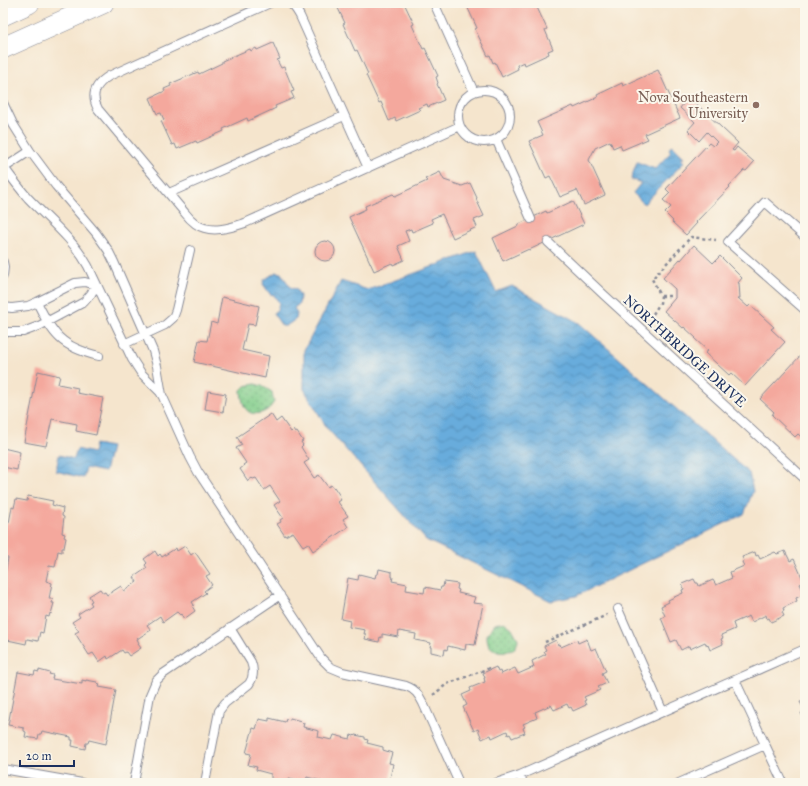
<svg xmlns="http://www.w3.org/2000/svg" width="808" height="786" font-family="'IM FELL Great Primer',serif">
<defs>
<pattern id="park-dots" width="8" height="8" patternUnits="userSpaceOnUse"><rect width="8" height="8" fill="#83ce8c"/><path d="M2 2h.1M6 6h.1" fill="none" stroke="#6aa876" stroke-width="1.8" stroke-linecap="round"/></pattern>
<pattern id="water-waves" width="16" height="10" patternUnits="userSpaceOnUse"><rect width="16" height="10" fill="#67acdc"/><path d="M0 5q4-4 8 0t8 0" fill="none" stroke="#548cb6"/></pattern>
</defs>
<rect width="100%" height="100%" fill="#fbf7ec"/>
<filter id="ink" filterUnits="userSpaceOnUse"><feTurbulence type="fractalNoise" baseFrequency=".025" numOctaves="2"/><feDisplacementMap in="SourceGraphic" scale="8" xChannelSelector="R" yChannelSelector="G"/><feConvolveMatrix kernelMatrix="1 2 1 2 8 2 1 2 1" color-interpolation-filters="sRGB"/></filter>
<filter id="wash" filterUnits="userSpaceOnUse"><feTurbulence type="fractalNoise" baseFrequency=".012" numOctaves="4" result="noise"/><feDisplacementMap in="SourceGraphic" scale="16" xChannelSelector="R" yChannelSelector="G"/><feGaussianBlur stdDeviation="0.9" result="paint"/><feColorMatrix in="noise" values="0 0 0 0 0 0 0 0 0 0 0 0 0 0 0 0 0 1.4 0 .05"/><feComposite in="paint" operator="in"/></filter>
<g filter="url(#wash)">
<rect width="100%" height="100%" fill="#f5e5cd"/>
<!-- park -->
<path fill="url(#park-dots)" stroke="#4f7e75" d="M255,384l7,2 10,6 2,10c-2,3 -4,6 -7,8 -5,4 -17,6 -21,-1 -3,-3 -5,-15 -5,-19l4,-4z
M504,622l8,6 6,11 -1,5 -4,6c-8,2 -19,3 -24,-5 -2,-3 -2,-7 -2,-10l8,-11z"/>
<!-- water -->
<path fill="url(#water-waves)" stroke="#416e9d" d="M672,145l12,12 -3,2 3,3 -40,42 -11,-11 8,-10 -10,-4 6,-17 18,7 16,-17 -2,-3z
M476,251l20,41 16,-6 67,37 170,150 4,18 -9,23 -168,82 -25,5 -125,-61 -99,-112 -23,-39v-39l37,-69 27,9z
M276,272l5,1 10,15 5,1 4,7 -1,8 -5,4 3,6 -1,5 -10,7h-4l-9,-13 4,-3 2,-7 -5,-8 -4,-1 -7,-10 1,-4z
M95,444l16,3 -6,25 -19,-4 -3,10 -27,-7 3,-16 15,4 3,-10 16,4z"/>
<g id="blocks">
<!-- building -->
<path fill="#f4a89d" d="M339,3h65l10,21 -2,1 11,24 2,-1 13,28 -2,1 2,6 -1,1 7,16 -16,7 -1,-3 -9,4 2,2 -24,11 -1,-3 -6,3 -8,-19 -2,1 -13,-28 2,-1 -11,-24 -2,1 -12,-27 2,-1 -9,-19z
M463,3h72l12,26 -2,1 8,19 -5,2 1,3 -24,11 -1,-3 -7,3 1,4 -16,8 -7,-15 -2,1 -3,-8 -2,1 -13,-27 2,-1 -11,-24 -2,1z
M273,43l7,16 -3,1 4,8 3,-1 10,24 -3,1 3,6 -19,8 1,2 -28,13 -1,-3 -24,11 1,2 -27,12 -1,-2 -19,8 -2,-5 -3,1 -11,-24 3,-1 -3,-7 -4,1 -7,-16 15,-7 -1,-2 7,-3 -1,-2 28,-12 1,2 23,-11v-2l28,-12 1,2 5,-3 1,2z
M658,70l22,48 -35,16 3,5 -26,11 -2,-5 -7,3 -3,-7 -15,7 -6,12 16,35 -21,10 -7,-15 -17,7 -10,-21 -4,2 -17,-37 14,-6 -6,-13 36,-16 1,2 24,-11 -1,-2 25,-12 1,3z
M689,97l49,46 -6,7 2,1 3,-4 17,15 -8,9 -2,-1 -15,16 1,1 -34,35 1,1 -11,12 -14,-13 1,-1 -8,-8 6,-6 -8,-7 7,-7 -4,-4 43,-46 4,3 4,-4 -10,-10 -8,9 -11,-11 7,-8 -15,-14z
M440,172l4,8 18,6 8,-3 7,15 -1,1 8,17 -10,4 3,7 -24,11 -11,-24 -11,5 2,4 -21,9 -1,-3 -6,2 4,10 -11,5 6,14 -11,5 -1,-2 -18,8 -25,-54 17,-8 -1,-3 28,-12 2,2 32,-15 -2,-2z
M573,201l11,23 -55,26v-1l-26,12 -10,-23 25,-12 -1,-1 29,-14 1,2z
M315 251a10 10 0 1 1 20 0a10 10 0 1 1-20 0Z
M694,245l19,18 7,-7 22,22 -4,5h1l1,15h-2l10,9 2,-2 24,22 -3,2 14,13 -40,44 -14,-13 -2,2 -24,-22 3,-2 -13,-12 1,-1 -12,-11 -1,1 -19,-17 11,-13v-9l-12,-11 17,-19 1,1z
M222,297l37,9 -4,19 -7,-1 -6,26 27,6 -4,22 -71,-16 5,-22 8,1 4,-19 6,2z
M800,356l5,4v80l-7,-6 -3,3 -23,-22 2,-3 -14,-13z
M38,371l22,5 -2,8 20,4 -1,5 26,5 -7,37 -20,-4 1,-7 -25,-5 -6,27 -22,-4z
M208,391l18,3 -3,18 -18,-3z
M271,414l5,8 5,-4 10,14 2,-2 2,3 2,-1 6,9 -2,1 2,3 -2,2 8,13 -5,3 10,15 5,-3 9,12 3,-2 2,3 1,-1 6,9 -1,1 2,3 -3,2 10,14 -5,3 5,8 -35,24 -5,-8 -5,3 -10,-14 -8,4 -8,-12 4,-2 -1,-2 3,-2 -9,-13 6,-4 -10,-15 -6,4 -8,-12 -3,1 -1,-1 -4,3 -8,-12 4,-3 -1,-1 3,-2 -10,-15 6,-3 -5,-8z
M3,448l17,4 -3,18 -14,-3z
M28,496l25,5 -1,4 11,3 -1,8 2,1 -2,16 3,1 -1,3 2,1 -2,10h-2v4l-4,-1 -3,16 -6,-1 -3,15 6,2 -3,16h4l-1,4h2l-3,11 -1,-1 -1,4 -3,-1 -3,17 -3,-1 -2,9 -11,-2 -1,5 -23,-5v-66l2,1 3,-16 -5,-1 2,-16h-2v-16l1,-3 5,1 3,-16 2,1 2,-9 11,2z
M185,546l6,9 4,-3 15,22 -4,2 6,9 -8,6 2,2 -14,9 2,3 -2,1 3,5 -11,8 -3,-5 -1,1 -3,-3 -14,10 -3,-6 -13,9 4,5 -14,9 2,4 -1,1 3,4 -12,8 -3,-4 -2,1 -2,-3 -14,9 -1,-3 -8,6 -6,-9 -4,2 -14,-22 4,-2 -7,-9 8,-5 -2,-3 14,-9 -2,-3 2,-1 -3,-5 11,-7 3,4 2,-1 2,3 14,-9 3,5 13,-9 -3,-5 13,-9 -2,-3 2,-2 -3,-4 11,-8 3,5 2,-2 2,3 14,-9 1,3z
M785,551l5,10 4,-2 10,23 -4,2 5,10 -9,4 1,3 -14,7 1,3 -2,1 2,4 -13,6 -2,-4 -2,1 -1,-4 -14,7 -3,-6 -16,7 2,6 -14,6 2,3 -2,1 2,5 -13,6 -2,-5 -1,1 -2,-4 -15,7 -1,-3 -8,4 -5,-10 -5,2 -10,-24 4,-2 -4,-10 8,-4 -1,-2 15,-7 -1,-3 2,-1 -2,-5 12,-5 2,4h2l1,3 14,-6 3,5 16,-7 -2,-6 14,-6 -2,-4 2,-1 -2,-4 13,-5 1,4 2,-1 2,4 15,-7 2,2z
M379,569l13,3v5h1l-1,4 15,3 -1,6 18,3 1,-6 15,3 1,-3h2l1,-5 14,2 -1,5 2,1 -1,3 17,4 -2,6 10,1 -8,41 -9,-1 -1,6 -17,-4 -1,4 -2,-1 -1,6 -13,-3v-5h-1l1,-4 -16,-3 1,-6 -17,-3 -1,6 -16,-3v4l-2,-1 -1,5 -14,-3 1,-5h-2l1,-4 -16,-3 1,-6 -9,-2 7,-41 10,2 1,-6 16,4 1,-4h2z
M587,639l4,11 5,-2 10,23 -4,2 5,10 -9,4 2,3 -16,7 2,3 -2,1 2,4 -13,6 -2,-4 -2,1 -2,-4 -13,6 -3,-5 -16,7 2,6 -14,6 2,3 -2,1 2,5 -13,5 -2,-4 -2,1 -1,-4 -15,7 -1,-3 -9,4 -4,-10 -4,2 -11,-24 4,-2 -5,-10 9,-4 -1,-3 15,-6 -1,-4h1l-2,-5 13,-6 2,5 2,-1 1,3 14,-6 3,6 16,-7 -2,-6 14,-7 -2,-3 2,-1 -2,-4 12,-6 2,5 2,-1 1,3 16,-7 1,3z
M39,670l11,3 -1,1 4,1 -1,4 30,5v-4l4,1v-1l11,2v1l3,1 -1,3 17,3 -10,54 -17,-4 -1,3h-2l-1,6 -13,-3 1,-6h-2v-3l-29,-6 -1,3h-2l-1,5 -13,-2 1,-5 -2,-1v-3l-16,-3 10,-53 16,3 1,-4 4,1z
M805,700v22l-4,-9 4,-2 -5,-9z
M269,718l16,4 1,-3 4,1v-2l11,3 -1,1 4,1 -1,4 16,4 -1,6 14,3 2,-5 16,4 1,-4 3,1 1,-1 10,2v2l3,1 -1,3 16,4v3l9,3 -3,10 4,1 -4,19h-68v-2l-14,-4 -2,6 -16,-4v3h-3v1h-14l1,-5h-2v-4l-15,-4 1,-3 -9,-2 3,-11 -5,-1 7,-25 3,1 3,-10 10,2z"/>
</g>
</g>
<g filter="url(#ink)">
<use href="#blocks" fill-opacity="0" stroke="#888a96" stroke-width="1"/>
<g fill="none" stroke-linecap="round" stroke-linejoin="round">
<!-- service casing -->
<g stroke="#888a96" stroke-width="10">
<path id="service" d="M270,3l-161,73c-13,8 -19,18 -11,33l87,104c3,4 7,8 11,11 14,10 34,4 49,-1l215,-97
M289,3c6,3 8,8 11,13l68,152
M434,3l40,89
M458 116a26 26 0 1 1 52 0a26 26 0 1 1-52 0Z
M3,103l10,21 17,27 26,35 40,47 12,17 6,12 39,89 4,15 5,29
M496,139l35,80
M3,166c8,11 16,22 25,32 21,22 45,41 60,68l44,93 9,14 19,19 3,5 27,60 8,15 123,186 9,9 12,5 64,14c9,3 13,9 17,17l36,80
M4,168l26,-17
M169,193l175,-77
M805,237l-40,-35 -37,40 77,68
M548,242l55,52 202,185
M3,262l1,5 -1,9
M37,302c16,33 24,45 62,54
M3,307l9,1 16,-2 9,-4 38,-19 10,-1 11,3 -5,9 -7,8 -45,24 -16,6h-20
M124,344l41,-19 8,-7 3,-8 14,-60
M618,609l45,103
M735,680l48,103
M3,769l79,14
M520,775l3,8
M134,783l16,-88 6,-14 7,-7 117,-79
M205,783l14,-72 6,-8 24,-19c5,-7 5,-14 2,-22l-21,-34
M496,783l24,-8 285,-126
M679,783l86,-38"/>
</g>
<!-- tertiary casing -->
<g stroke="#888a96" stroke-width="22">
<path id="tertiary" d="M3,15l26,-12
M3,48l100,-45"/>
</g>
<!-- path -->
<path stroke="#888a96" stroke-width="2.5" stroke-dasharray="3 3" stroke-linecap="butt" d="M661,296h12
M653,314l7,-11 1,-7 -9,-17 39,-42 25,3
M545,642l62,-27
M433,695l14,-11 45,-17"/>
<!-- service -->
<use href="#service" stroke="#fff" stroke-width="8"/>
<!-- tertiary -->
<use href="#tertiary" stroke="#fff" stroke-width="21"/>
</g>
</g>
<!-- markers -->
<circle fill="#8d6e63" stroke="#fbf7ec" stroke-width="1.5" cx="756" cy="105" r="4"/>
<g text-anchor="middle" stroke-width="4" stroke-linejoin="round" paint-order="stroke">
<!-- education labels -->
<g font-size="14" fill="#785e54" stroke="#fbf7ec" text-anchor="end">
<text x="748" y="102">Nova Southeastern<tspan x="748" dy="16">University</tspan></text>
</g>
<!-- street labels -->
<g font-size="14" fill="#1b2f5e" stroke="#fbf7ec">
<text transform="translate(685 351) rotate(42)" y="5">NORTHBRIDGE DRIVE</text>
</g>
</g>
<!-- margin -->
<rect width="808" height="786" fill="none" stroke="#fbf7ec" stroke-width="16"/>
<!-- scale -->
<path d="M20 760v6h54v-6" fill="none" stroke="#1b2f5e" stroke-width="2"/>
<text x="26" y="760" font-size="12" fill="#1b2f5e" stroke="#fbf7ec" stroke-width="3" paint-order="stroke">20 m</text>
</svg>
